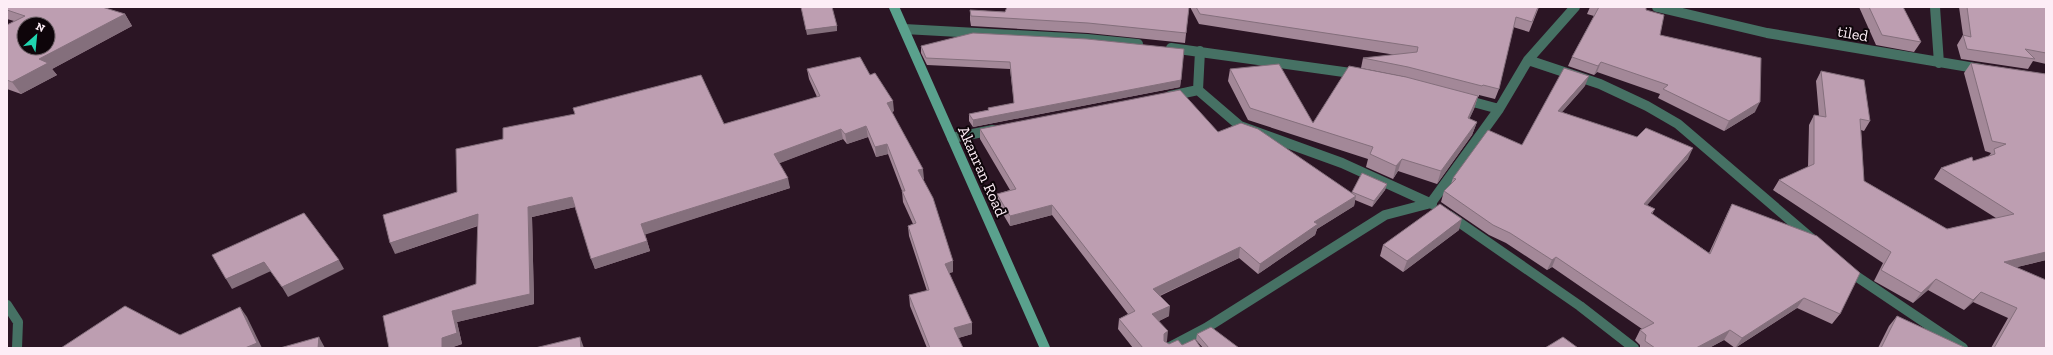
<svg xmlns="http://www.w3.org/2000/svg" width="2053" height="355" font-family="'Zilla Slab',serif">
<rect width="100%" height="100%" fill="#2b1524"/>
<g fill="none" stroke-linecap="round" stroke-linejoin="round">
<!-- minor -->
<path stroke="#467164" stroke-width="10" d="M1657,7l110,26 214,36
M1935,7l4,56
M904,29l183,10 51,5
M1171,48l187,26
M1528,60l72,24 47,22 31,18 133,114
M1198,90l42,36 102,37 90,41
M1198,90l2,-39
M1170,96l28,-6
M1462,99l37,10
M952,138l41,-8
M1450,216l130,90 54,42
M1847,270l116,78
M7,305l11,17 -1,26
M1168,348l38,-20 179,-113 46,-12 68,-94 29,-49 47,-53"/>
<!-- secondary -->
<path stroke="#5aa18d" stroke-width="10" d="M894,7l151,341"/>
</g>
<!-- wall -->
<path fill="#a38898" d="M7,7l118,7 7,12 -80,43 5,6 -36,19 -14,-5v-64l7,-4 -7,-2z
M1189,7l-4,36 -97,-10 -117,-7 -1,-6v-10l35,2z
M1190,7h349l-10,25 -16,-5 -14,62 -4,10 -16,-4v2l-1,-1 -4,13 -5,10 8,3 -5,13 -35,49 -39,-13 -5,8 -27,-12 2,-8 -120,-39 -20,-39 2,-12 83,54 93,-46 -45,-9 2,-10 33,-3 -197,-31z
M1590,7h56v3l14,25 95,77 -31,19 -66,-33 2,-4 -63,-22 -3,3 -26,-9 4,-9 22,-41 -7,-2z
M1859,7h44l18,35 -7,10 -38,-7z
M1959,7h87v57l-13,-3 -5,8 -67,-10 -4,-14 6,-10z
M921,46l263,3 -4,38 -207,40 -4,-6v-7l19,-4v-2l26,-5 -4,-34 -83,-4 -6,-12z
M1971,63l75,11v186l-29,7 29,81h-55l17,-30 -35,-16 -9,8 -36,-20 -15,13 -39,-22 9,-18 -110,-73 6,-10 29,-13 1,-42 5,-10 5,1 -3,-35 5,-10 49,50 -6,10 -3,-1 3,51 83,48 49,-11 -62,-39 7,-11 32,-7 15,-4 3,-4 -6,-2 -21,-78z
M807,69l63,6 24,36 -2,1 32,67h-1l30,93 -4,1 23,50v11l-14,4 5,10h-36l-17,-42 -1,-11 18,-4 -18,-55 -1,-10 5,-2 -10,-22 -1,-11 -14,-37 -12,3 -8,-20 -21,7 -4,-5 -64,24 11,25 -145,46 5,17 -55,18 -20,-62 -43,10 2,87 -77,18 5,22 -12,4h-61l87,-64 2,-58 -83,28 329,-130 93,-27 -8,-18z
M1585,86l-23,26 126,47 -41,46 8,4 -3,5 57,39 18,-39 5,-10 108,110 -8,10 -35,-16 -62,40 -11,-8 -15,8h-69v-3l-5,-5 5,-10 2,-1 -90,-62 -5,3 -41,-27 -17,-8 -48,-33 3,-11 7,-7 2,-6 69,-33z
M980,129l238,3 134,61 10,-20 25,11 -2,6 -13,17 -17,-7 -1,6 -37,23 -2,6 -57,39 -19,-16 -79,38 9,20 -10,5 8,20 -1,1 3,2 32,4h-68l-15,-19 1,-10 9,-5 -76,-99 -42,11 -13,-22v-10l13,-4 -30,-51z
M1459,230l-56,42 -23,-16 3,-11z
M1897,316l69,32h-88l11,-22z
M1197,334l42,14h-36l-7,-8z"/>
<!-- shaded-wall -->
<path fill="#846f7c" d="M125,14l7,12 -80,43 5,6 -36,19 -9,-12 27,-23z
M837,26v5l-30,4 -1,-5z
M1601,62l-4,10 -3,3 4,-9z
M1589,76l-4,10 -31,35 4,-10z
M1181,80l-1,7 -207,40v-7z
M1478,96l-4,13 -10,22 4,-13z
M893,101l1,10 -6,2 -1,-10z
M1760,102l-5,10 -31,19 5,-10z
M1477,122l-5,13 -35,49 4,-13z
M866,126l2,11 -21,7 -2,-10z
M841,129l2,10 -68,26 -1,-11z
M887,144l1,10 -12,3 -1,-10z
M1693,148l-5,11 -49,55 5,-10z
M1402,159l-4,12 -5,8 3,-13z
M923,169l1,10 -5,1 -1,-10z
M788,178l2,10 -146,47 -3,-11z
M1387,184l-2,6 -13,17 2,-6z
M1356,196l-2,10 -37,23 -2,6 -57,39 2,-10 54,-42z
M572,197l3,10 -43,10 2,87 -77,18 5,22 -12,4h-8v-10l10,-27 78,-17 -2,-87z
M1052,205v10l-42,11v-10z
M478,214l4,10 -87,30 -5,-11z
M1462,219l-3,11 -56,42 4,-11z
M647,241l3,10 -55,18 -4,-10z
M1240,247l-1,11 -87,41 1,-10z
M2046,252v8l-50,12 8,-10z
M1556,257l-4,10 -5,3 5,-10z
M339,260l5,9 -56,28 -6,-10z
M953,261v11l-8,2v-10z
M264,262l7,9 -39,18 -6,-10z
M1936,279l-8,11 -15,13 8,-10z
M1981,292l-8,10 -9,8 9,-10z
M1804,298l-7,10 -62,40 7,-10z
M1170,306l-1,10 -18,9 1,-11z
M240,307l7,10 15,31h-17z
M972,323v11l-17,5 -1,-11z
M1730,330l-6,10 -15,8h-13z
M1168,331l-1,10 -5,4 2,-11z
M319,337l6,11h-7z
M580,337l4,11h-3z"/>
<!-- building -->
<path fill="#bd9eb1" stroke="#846f7c" fill-rule="evenodd" d="M7,7h95l23,7 -86,45 9,4 -36,19 -5,-2v-55l18,-9 -18,-6zM24,24h24v24h-24z
M801,7h31l5,19 -31,4z
M1007,7h182l-3,26 -98,-10 -117,-7 -1,-6 35,2z
M1196,7h342l-6,15 -16,-5 -17,72 -16,-4 -1,1 -74,-19 -45,-9 54,-6 1,-5 -218,-33z
M1599,7h47v3l18,5 -4,20 101,23 -1,44 -31,19 -66,-32 5,-4 -67,-23 -3,4 -26,-9z
M1869,7h34l18,35 -39,-7z
M1967,7h79v46l-21,-4 10,10 -68,-10 -4,-14 8,2z
M973,33l114,6 97,10 -3,31 -208,40 -4,-6 20,-4 -1,-2 26,-5 -4,-41 -84,-4 -5,-12z
M860,57l10,18 5,-2 18,28 -6,2 36,66 -5,1 15,28 20,63 -8,3 27,59 -18,5 9,20h-33l-21,-53 20,-5 -21,-64 8,-3 -14,-32h3l-18,-47 -12,3 -9,-21 -21,8 -4,-5 -67,25 14,24 -147,46 6,17 -56,18 -19,-62 -44,10 2,87 -78,17 5,22 -15,5v10h-53l-6,-32 93,-32 2,-70 -88,29 -7,-28 74,-23 -1,-43 47,-10v-11l72,-14 -2,-6 128,-33 23,49 96,-28 -13,-27z
M1971,63l75,11v178l-42,10 42,18v68h-52l23,-40 -36,-16 -8,8 -37,-21 -15,14 -40,-23 10,-18 -112,-72 35,-16v-49l12,2 -5,-46 43,9 6,41 -10,-2 4,62 83,48 67,-15 -73,-46 31,-11 1,4 22,-7 -1,-5 12,-5 -14,-3z
M1279,64l34,59 36,-57 57,11 72,19 -10,22 9,4 -36,49 -39,-12 -6,7 -26,-12 3,-7 -123,-39 -20,-39z
M1564,68l25,8 -31,35 79,26 9,-9 47,20 -49,56 11,5 -4,4 59,41 22,-50 85,32 43,37 -20,41 -36,-16 -62,40 -12,-8 -34,18h-41l-10,-7 1,-6 -6,-5 14,-7 -98,-66 -4,3 -42,-27 -17,-8 -49,-34 12,-12 -3,-1 35,-48 34,15z
M1180,90l38,42 23,-9 17,6 98,67 -42,26 4,2 -58,40 -20,-17 -87,42 17,17 -18,8 16,17 -4,3v7l5,3 9,-4 4,5 13,-6 6,9h-58l-24,-29 16,-8 -83,-106 -42,11 -13,-22 19,-5 -36,-60z
M1362,173l25,11 -13,17 -22,-9z
M1440,204l22,15 -55,42 -24,-16z
M304,213l35,47 -57,27 -18,-25 -38,17 -14,-24z
M125,306l55,29 60,-28 17,36 -12,5h-184z
M1897,316l69,32h-85z
M1211,327l28,21h-30l-12,-14z
M319,337l-1,11h-38z
M580,337l1,11h-46z
M1563,337l15,11h-33z"/>
<g text-anchor="middle" stroke-width="4" stroke-linejoin="round" paint-order="stroke">
<!-- street labels -->
<g font-size="16" fill="#fdedf6" stroke="#0e050a">
<text transform="translate(1853 33) rotate(10)" y="6">tiled</text>
<text transform="translate(983 171) rotate(66)" y="6">Akanran Road</text>
</g>
</g>
<!-- border -->
<rect width="2053" height="355" fill="none" stroke="#fdedf6" stroke-width="16"/>
<!-- north arrow -->
<g transform="translate(36 36) rotate(27)"><circle r="19" fill="#0e050a" stroke="#6e6268"/>
<path d="M0-3L7 15L0 10L-7 15Z" fill="#20d5b0"/>
<text y="-6" font-size="11" font-weight="bold" text-anchor="middle" fill="#fdedf6">N</text>
</g>
</svg>
